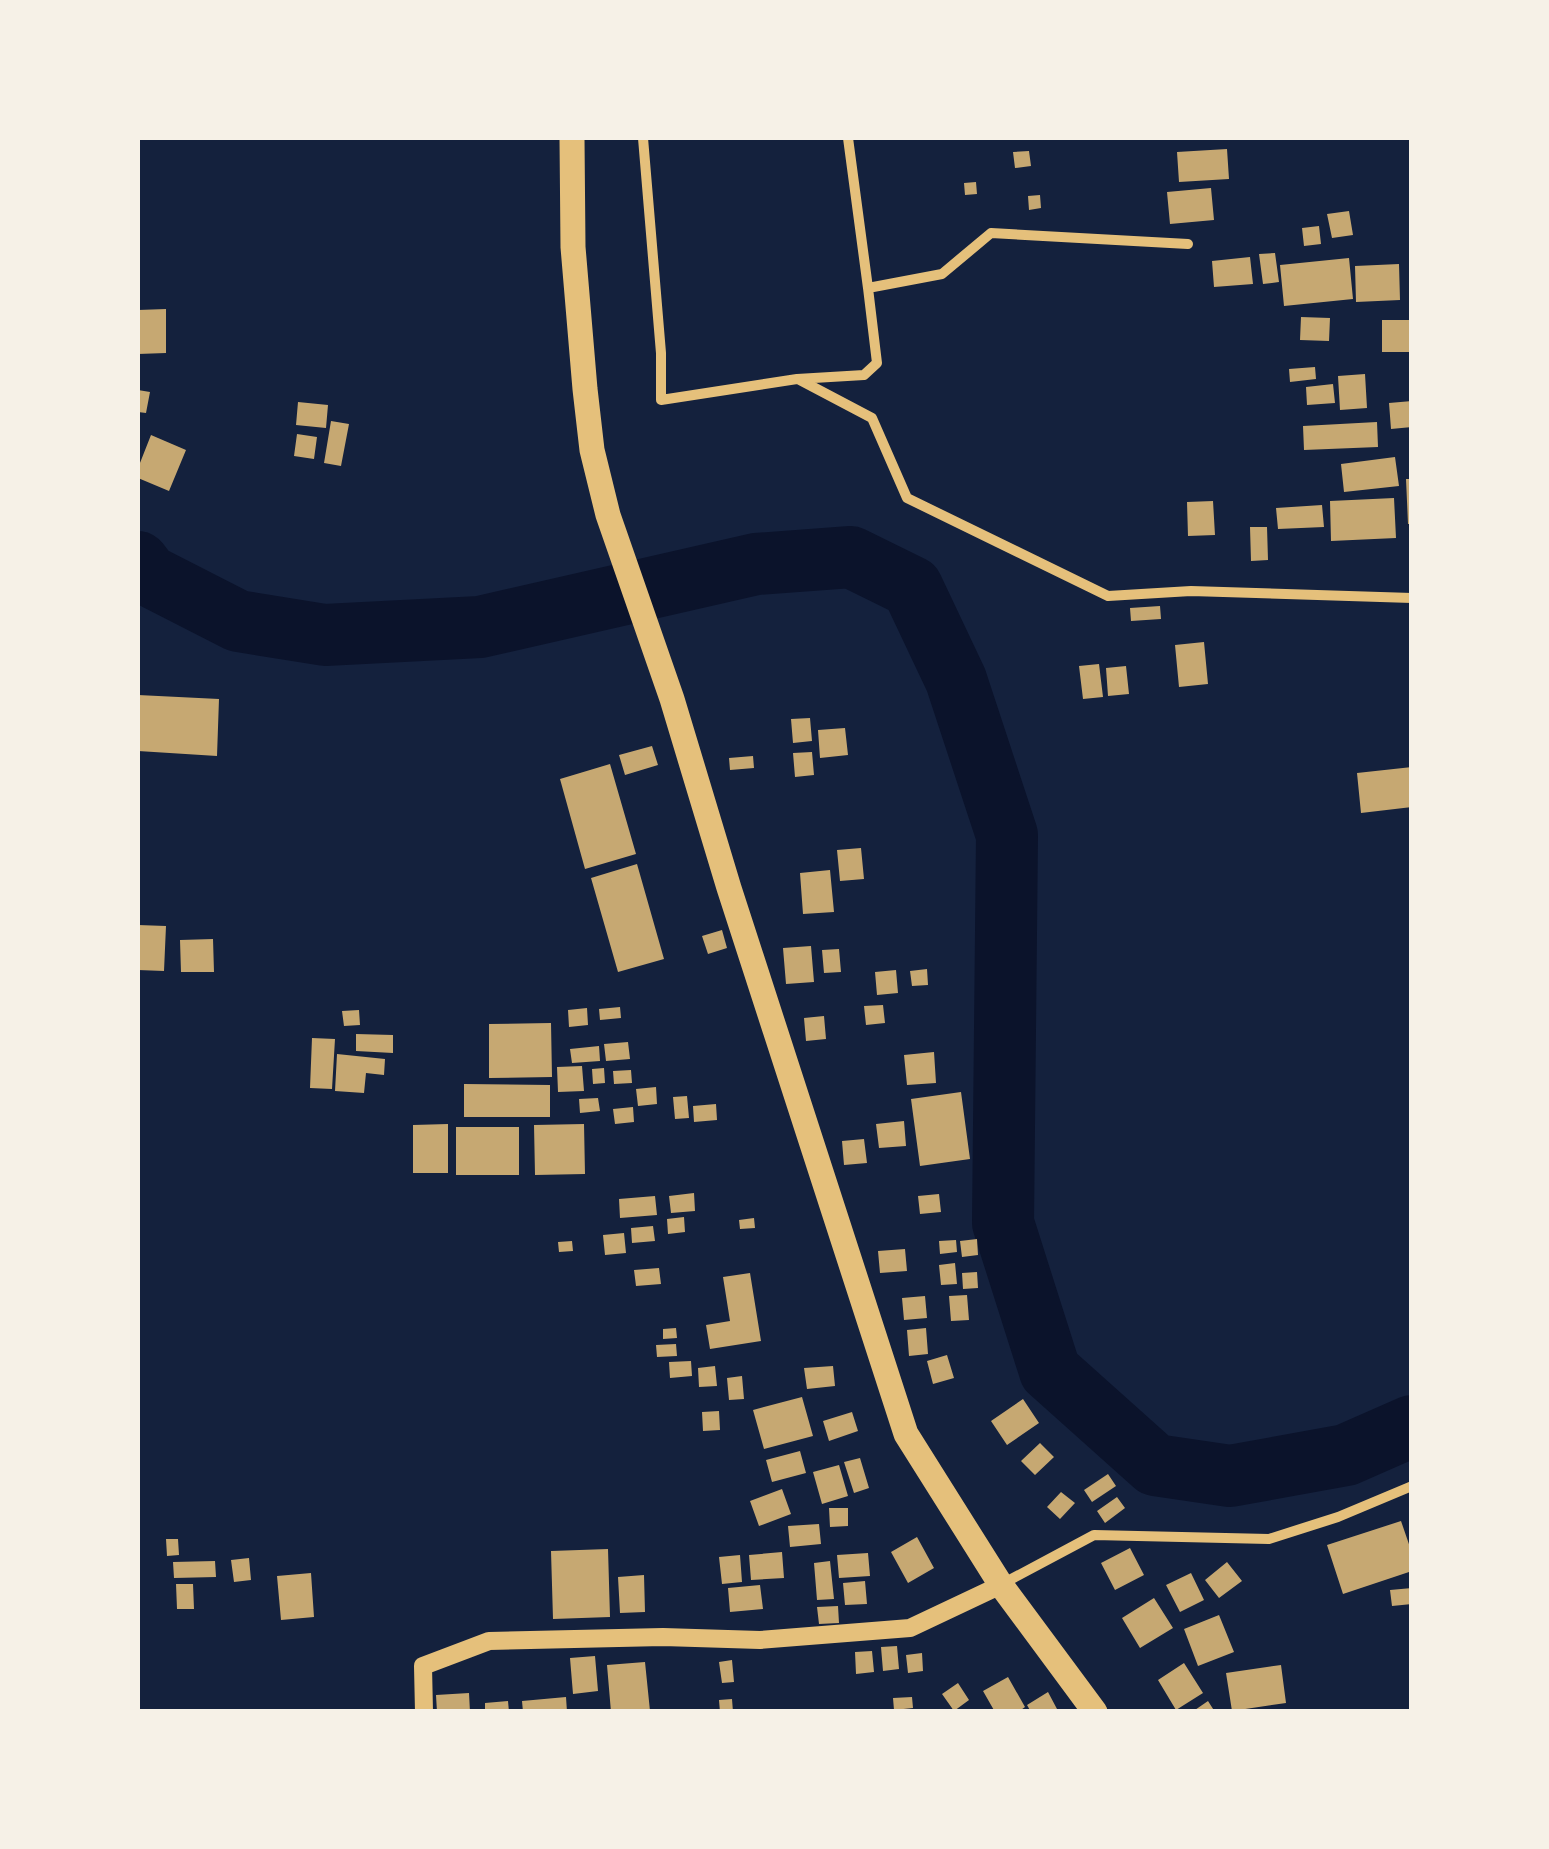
<svg xmlns="http://www.w3.org/2000/svg" width="1549" height="1849" font-family="'Golos Text',sans-serif">
<rect width="100%" height="100%" fill="#14213d"/>
<g fill="none" stroke-linecap="round" stroke-linejoin="round">
<!-- river -->
<path stroke="#0b132b" stroke-width="62" d="M138,562l10,13 90,46 87,14 155,-8 276,-63 95,-7 61,30 44,93 51,155 -4,388 47,148 105,94 75,11 116,-21 66,-29"/>
</g>
<!-- building -->
<path fill="#c6a872" d="M1227,149l2,30 -50,3 -2,-30z
M1029,151l2,15 -16,2 -2,-16z
M976,182l1,12 -12,1 -1,-12z
M1211,188l3,32 -44,4 -3,-32z
M1040,195l1,13 -12,2 -1,-14z
M1349,211l4,24 -21,3 -5,-24z
M1319,226l2,18 -17,2 -2,-18z
M1275,253l4,29 -16,2 -4,-30z
M1250,257l3,27 -39,3 -2,-26z
M1349,258l4,41 -69,7 -4,-41z
M1399,264l1,36 -44,2 -1,-36z
M166,309v44l-28,1v-44z
M1301,317l29,1 -1,23 -29,-1z
M1382,320h30v32h-30z
M1315,367l1,12 -26,3 -1,-13z
M1365,374l2,34 -27,2 -2,-34z
M1333,384l2,19 -28,2 -1,-18z
M138,390l12,2 -4,21 -8,-1z
M1412,401v26l-21,2 -2,-26z
M298,402l30,3 -2,23 -30,-3z
M331,421l18,3 -8,42 -17,-3z
M1377,422l1,25 -74,3 -1,-24z
M297,434l20,3 -3,22 -20,-3z
M151,435l35,15 -17,41 -31,-13v-10z
M1395,457l4,29 -55,6 -3,-28z
M1406,479h6v45h-4z
M1394,498l2,40 -65,3 -1,-40z
M1213,501l2,34 -27,1 -1,-34z
M1322,505l2,22 -46,2 -2,-21z
M1250,527h17l1,33 -17,1z
M1160,606l1,13 -30,2 -1,-13z
M1204,642l4,42 -29,3 -4,-42z
M1099,664l4,33 -20,2 -4,-33z
M1126,666l3,28 -21,2 -2,-28z
M138,695l81,4 -2,57 -79,-5z
M810,718l2,23 -19,2 -2,-24z
M845,728l3,27 -28,3 -2,-28z
M652,746l6,19 -33,10 -6,-20z
M812,752l2,23 -19,2 -2,-24z
M753,756l1,12 -24,2 -1,-12z
M610,764l26,90 -51,15 -25,-90z
M1412,767v40l-51,6 -4,-40z
M861,848l3,31 -24,2 -3,-31z
M637,864l27,95 -46,13 -27,-94z
M830,870l4,42 -31,2 -3,-41z
M138,925l28,1 -2,45 -26,-1z
M722,930l5,18 -19,6 -6,-18z
M213,939l1,33h-33l-1,-32z
M811,946l3,36 -28,2 -3,-36z
M839,949l2,23 -17,1 -2,-23z
M927,969l1,16 -16,1 -2,-15z
M896,970l2,23 -21,2 -2,-23z
M883,1005l2,18 -19,2 -2,-19z
M620,1007l1,11 -21,2 -1,-11z
M587,1008l1,17 -19,2 -1,-17z
M359,1010l1,15 -16,1 -2,-15z
M824,1016l2,23 -20,2 -2,-23z
M551,1023l1,54 -63,1v-54z
M356,1034l37,1v18l-37,-2z
M312,1038l23,1 -3,50 -22,-1z
M628,1042l2,17 -24,2 -2,-17z
M599,1046l1,15 -28,2 -2,-14z
M934,1052l2,31 -29,2 -3,-30z
M337,1054l48,5 -1,16 -18,-2 -2,20 -29,-2z
M582,1066l2,25 -26,1 -1,-25z
M604,1068l1,15 -12,1 -1,-15z
M631,1070l1,13 -18,1 -1,-13z
M464,1084l86,1v32h-86z
M656,1087l1,17 -19,2 -2,-17z
M961,1092l9,67 -50,7 -9,-67z
M687,1096l2,22 -14,1 -2,-22z
M598,1098l2,13 -20,2 -1,-14z
M716,1104l1,16 -23,2 -1,-16z
M633,1107l1,15 -19,2 -2,-15z
M904,1121l2,25 -27,2 -3,-24z
M448,1124v49h-35v-48z
M584,1124l1,50 -50,1 -1,-50z
M456,1127h63v48h-63z
M864,1139l3,24 -23,2 -2,-24z
M694,1193l1,18 -24,2 -2,-17z
M939,1194l2,18 -21,2 -2,-18z
M655,1196l2,19 -37,3 -1,-19z
M684,1217l1,15 -17,2 -1,-15z
M754,1218l1,10 -15,1 -1,-9z
M653,1226l2,15 -23,2 -1,-15z
M624,1233l2,20 -21,2 -2,-20z
M977,1239l1,16 -16,2 -2,-16z
M956,1240l1,12 -17,2 -1,-13z
M572,1241l1,10 -14,1 -1,-10z
M905,1249l2,22 -27,2 -2,-22z
M955,1263l2,21 -16,1 -2,-20z
M659,1268l2,16 -25,2 -2,-16z
M977,1272l1,16 -15,1 -1,-16z
M750,1273l11,68 -51,8 -4,-24 24,-4 -7,-44z
M967,1295l2,25 -18,1 -2,-25z
M925,1296l2,22 -23,2 -2,-22z
M676,1328l1,10 -14,1v-10z
M926,1328l2,26 -19,2 -2,-26z
M676,1344l1,12 -20,1 -1,-12z
M947,1355l7,23 -21,6 -6,-23z
M691,1361l1,15 -22,2 -1,-16z
M715,1366l2,20 -18,1 -1,-19z
M833,1366l2,20 -28,3 -3,-21z
M742,1376l2,23 -15,1 -2,-22z
M802,1397l11,39 -49,13 -11,-39z
M1023,1399l16,24 -32,22 -16,-24z
M719,1411l1,19 -17,1 -1,-19z
M852,1412l6,19 -29,10 -6,-20z
M1040,1443l14,14 -19,18 -14,-14z
M800,1451l6,22 -34,9 -6,-22z
M860,1458l9,30 -15,5 -10,-31z
M839,1465l9,31 -26,8 -9,-32z
M1108,1474l8,12 -24,16 -8,-12z
M782,1489l9,25 -32,12 -9,-25z
M1061,1492l14,11 -15,16 -13,-12z
M1117,1497l8,11 -20,15 -8,-12z
M829,1508h19v18l-18,1z
M1401,1521l11,32v18l-69,23 -16,-49z
M819,1524l2,20 -31,3 -2,-21z
M917,1537l17,31 -26,15 -17,-31z
M166,1539h12l1,16 -12,1z
M1130,1548l14,27 -29,15 -14,-27z
M608,1549l2,68 -57,2 -2,-68z
M782,1552l2,26 -33,2 -2,-25z
M868,1553l2,23 -31,2 -2,-23z
M740,1555l2,27 -20,2 -3,-27z
M249,1558l2,22 -17,2 -3,-22z
M215,1561l1,16 -42,1 -1,-16z
M830,1561l4,38 -17,1 -3,-37z
M1227,1562l15,19 -23,17 -14,-18z
M311,1573l3,44 -33,3 -4,-44z
M1191,1573l13,27 -24,12 -14,-27z
M644,1575l1,37 -25,1 -2,-36z
M865,1581l2,23 -22,1 -2,-22z
M176,1584h17l1,25h-17z
M760,1585l3,24 -33,3 -2,-24z
M1412,1588v16l-20,2 -2,-16z
M1154,1598l19,30 -33,20 -18,-30z
M838,1606l1,17 -20,1 -2,-17z
M1219,1615l15,37 -36,14 -14,-37z
M897,1646l2,23 -16,2 -2,-24z
M872,1651l2,21 -18,2 -1,-22z
M922,1653l1,18 -15,2 -2,-18z
M595,1656l3,35 -25,3 -3,-36z
M732,1660l2,22 -12,1 -3,-21z
M645,1662l5,49 -39,1 -4,-47z
M1184,1663l19,30 -27,17 -18,-30z
M1281,1665l5,38 -54,8 -6,-38z
M1008,1677l17,30 -7,5h-23l-12,-21z
M958,1683l11,17 -15,11 -12,-17z
M1048,1692l9,17 -26,3 -4,-7z
M469,1693l1,19h-33l-1,-17z
M566,1697l1,15h-44l-1,-11z
M912,1697l1,11 -19,2 -1,-12z
M732,1699l1,13h-13l-1,-12z
M508,1701l1,11h-24v-9z
M1208,1701l7,11h-23z"/>
<g fill="none" stroke-linecap="round" stroke-linejoin="round">
<!-- minor -->
<path stroke="#e5c07b" stroke-width="10" d="M643,138l18,215v47l136,-21 67,-4 13,-12 -9,-75 74,-14 49,-41 197,11
M848,138l20,150
M798,379l74,39 35,80 201,98 83,-5 221,7
M1002,1584l92,-49 175,4 69,-22 74,-31"/>
<!-- tertiary -->
<path stroke="#e5c07b" stroke-width="18" d="M424,1712l-1,-46 66,-25 174,-4 97,3 150,-12 91,-43"/>
<!-- primary -->
<path stroke="#e5c07b" stroke-width="25" d="M572,138l1,109 12,142 7,61 16,65 64,184 57,189 177,546 95,151 94,127"/>
</g>
<!-- border -->
<rect width="1549" height="1849" fill="none" stroke="#f6f1e7" stroke-width="280"/>
</svg>
